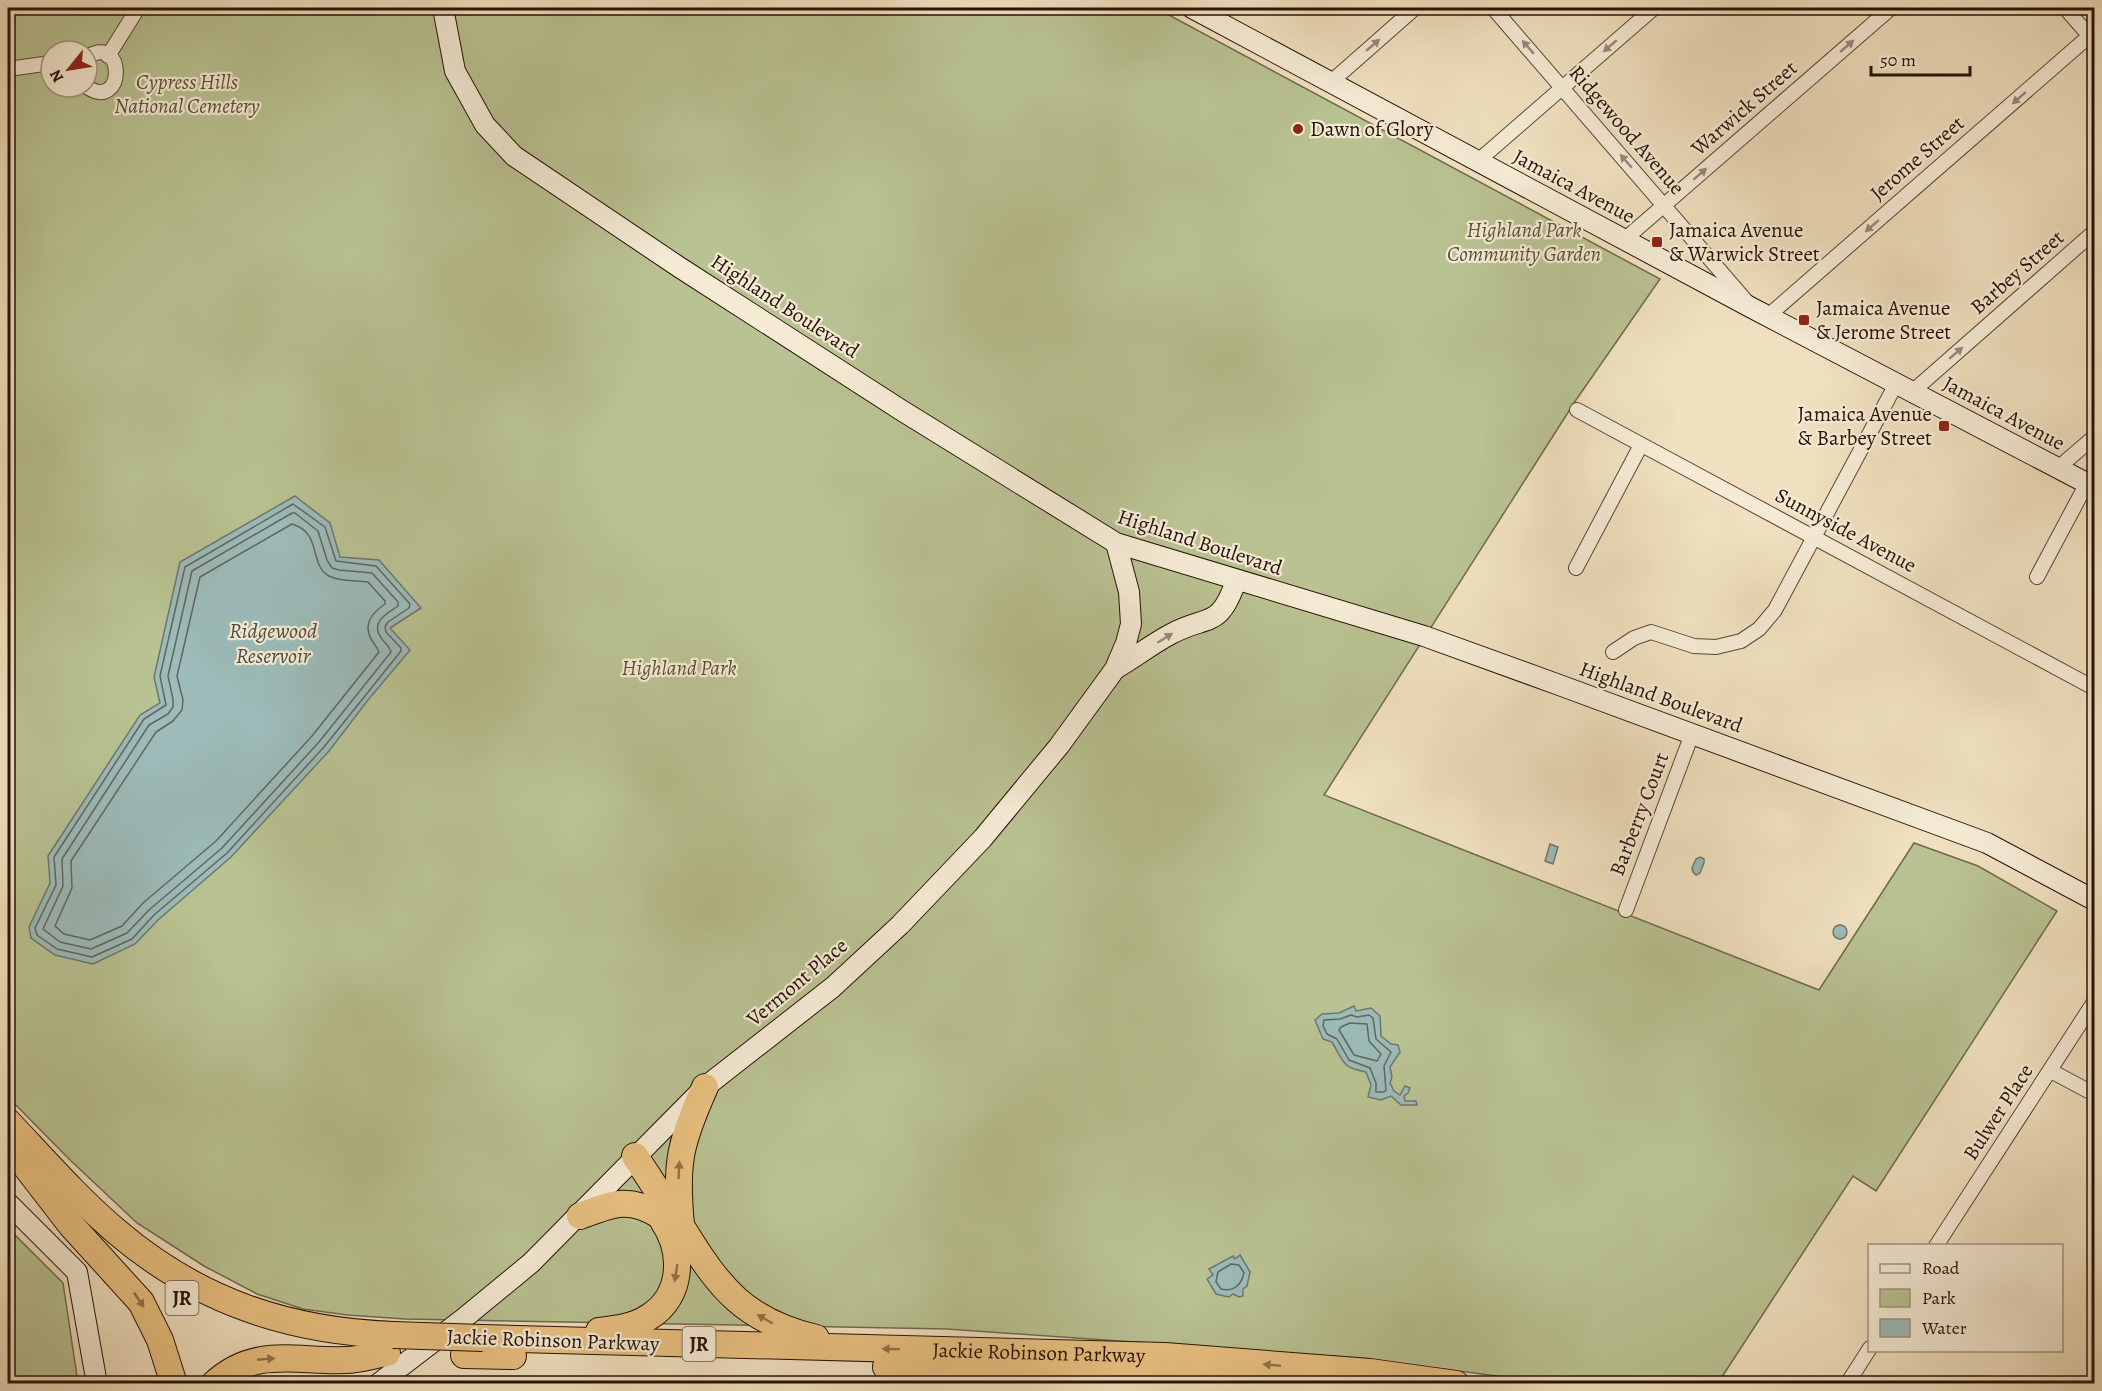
<svg xmlns="http://www.w3.org/2000/svg" width="2102" height="1391" font-family="Alegreya,serif">
<rect width="100%" height="100%" fill="#f0e0bf"/>
<filter id="stains"><feTurbulence type="fractalNoise" baseFrequency=".00333" numOctaves="4"/><feColorMatrix values="0 0 0 0 .2 0 0 0 0 .09 0 0 0 0 .02 0 0 0 .5 -.17"/></filter>
<radialGradient id="worn" r=".72"><stop offset=".6" stop-color="#630" stop-opacity="0"/><stop offset="1" stop-color="#630" stop-opacity=".3"/></radialGradient>
<!-- green -->
<path fill="#b9c292" stroke="#706a4c" stroke-width="1.5" fill-rule="evenodd" d="M8,8h1148l504,271 -84,121 -252,395 495,195 95,-147 64,23 79,45 -181,280 -23,-15 -135,207h-168l-191,-25 -412,-29 -542,-10 -58,-4 -44,-6 -46,-15 -53,-28 -67,-43 -68,-64 -61,-62zM51,51h36v36h-36z
M8,1228l55,55 15,100h-70z"/>
<!-- water -->
<path fill="#9cbbb9" stroke="#6d7771" stroke-width="1.5" d="M295,496l35,27 10,34 39,3 42,48 -31,20 20,22 -42,50 -39,51 -98,106 -73,63 -23,24 -42,20 -38,-9 -24,-17 -2,-11 21,-44 -2,-27 92,-141 20,-12 -6,-26 26,-115z
M1550,844l8,3 -5,17 -8,-3z
M1700,857l4,2v4l-4,10 -4,2 -3,-3 -1,-4 4,-9z
M1833 932a7 7 0 1 1 14 0a7 7 0 1 1-14 0Z
M1354,1006l2,5 15,-3 9,8 1,20 10,8 7,1 2,7 -10,15 2,10 -2,6 4,8 6,4 5,-9 5,2 -2,5 -4,3 1,5h11l1,4h-16l-10,-9 -10,4 -13,-3 3,-12 -5,-13c-25,-5 -22,-10 -34,-30l-9,-3 -8,-19 7,-6 17,-1z
M1240,1255l10,17 -3,14 -4,3v7l-4,1 -6,-3 -4,3 -13,-3 -9,-15 6,-4 -4,-6 24,-13 2,3z"/>
<g fill="none" stroke-linecap="round" stroke-linejoin="round">
<!-- shore -->
<path stroke="#626660" stroke-width="1.5" d="M293,504l32,23 11,34 40,5 34,38 -1,4 -21,14 -3,5 1,5 15,16v3l-77,96 -97,106 -73,62 -22,24 -40,18 -35,-8 -20,-14 -2,-7 21,-43 -2,-28 90,-138 22,-14 -6,-29 25,-109z
M292,513h3l23,18 9,29 5,8 7,2 33,3 26,29v4c-10,7 -27,15 -18,30 3,6 9,9 11,16l-72,90 -97,106 -73,62 -22,23 -36,16 -31,-7 -17,-13 20,-43 -1,-27 87,-134 19,-11 5,-7v-8l-5,-23 24,-105z
M292,524c31,9 16,40 37,52 11,6 27,4 39,6l17,19v3c-12,8 -22,20 -14,35 3,5 6,8 8,13l-67,84 -96,105 -73,62 -21,23 -32,14 -26,-6 -9,-8 17,-38 -1,-27 85,-129 17,-11 9,-11 1,-10 -6,-24 23,-99z
M1351,1015l6,2 12,-2 4,3 3,21 15,13 -7,14 2,24 -2,2h-8v-9l-6,-15 -21,-8 -12,-21 -10,-5 -4,-8 1,-6 16,-1z
M1350,1023l17,1 2,17 12,13 -4,7 -23,-6 -15,-25 2,-3z
M1231,1264l8,1 5,8c-3,13 -11,19 -23,16l-5,-7 2,-10z"/>
<!-- street casing -->
<g stroke="#594634" stroke-width="16">
<path id="street" d="M1493,8l254,294
M2065,8l29,33
M108,56l30,-48
M87,57c39,-24 38,55 0,30
M8,69l43,-6
M1331,82l84,-74
M1478,161l176,-153
M1624,240l267,-232
M1768,316l326,-284
M1912,392l182,-160
M1577,410l517,278
M2058,468l36,-31
M1576,568l65,-123
M2037,577l50,-94
M1613,652l21,-14 17,-6 43,14 22,1 25,-6 18,-12 16,-19 121,-226
M1626,910l66,-176
M2051,1071l43,23
M1936,1246l158,-244
M1847,1384l23,-36"/>
</g>
<!-- secondary casing -->
<g stroke="#271206" stroke-width="22">
<path id="secondary" d="M443,8l12,63 30,54 29,31 165,111 222,143 215,133 308,93 138,50 425,157 107,57
M1192,8l560,300 342,179
M1115,669c19,-11 37,-25 56,-35 37,-20 48,-4 65,-53
M8,1203l69,69 20,112
M378,1384l85,-65 68,-56 174,-176 128,-100 67,-62 83,-87 76,-92 56,-77 11,-26 5,-19 -2,-32 -13,-49"/>
</g>
<!-- highway casing -->
<g stroke="#271206" stroke-width="28">
<g id="highway">
<path d="M8,1122c35,37 70,77 109,110 81,69 171,99 276,103"/>
<path d="M635,1156c16,25 32,49 48,73 37,60 62,92 133,109"/>
<path d="M20,1159l51,66 70,77 19,38 14,44"/>
<path d="M580,1216c32,-12 48,-20 79,-1"/>
<path d="M681,1225c-6,-62 -1,-82 24,-138"/>
<path d="M599,1331c17,-2 35,-4 50,-14 34,-21 35,-65 14,-96"/>
<path id="s1" d="M483,1338l682,18 205,16 86,12"/>
<path d="M464,1355l49,1"/>
<path d="M886,1367l333,12 56,5"/>
<path d="M214,1384c41,-38 82,-22 132,-24 14,0 28,-5 41,-7"/>
</g>
</g>
<!-- street -->
<use href="#street" stroke="#f5ebd5" stroke-width="14"/>
<!-- secondary -->
<use href="#secondary" stroke="#f5ebd5" stroke-width="20"/>
<!-- highway -->
<use href="#highway" stroke="#e8c080" stroke-width="26"/>
<!-- highway-bridge casing -->
<g stroke="#271206" stroke-width="28" stroke-linecap="butt">
<path id="highway-bridge" d="M393,1335l90,3"/>
</g>
<!-- highway-bridge -->
<use href="#highway-bridge" stroke="#e8c080" stroke-width="26"/>
</g>
<!-- one-way arrows -->
<defs><path id="oneway-solid" d="M-6-.8H1V-3.2L6.5 0L1 3.2V.8H-6Z" transform="scale(1.5)"/></defs>
<g fill="#988978">
<use href="#oneway-solid" transform="translate(1373 45) rotate(-41)"/>
<use href="#oneway-solid" transform="translate(1610 46) rotate(139)"/>
<use href="#oneway-solid" transform="translate(1847 46) rotate(-41)"/>
<use href="#oneway-solid" transform="translate(1528 47) rotate(-131)"/>
<use href="#oneway-solid" transform="translate(2019 98) rotate(139)"/>
<use href="#oneway-solid" transform="translate(1626 161) rotate(-131)"/>
<use href="#oneway-solid" transform="translate(1700 174) rotate(-41)"/>
<use href="#oneway-solid" transform="translate(1872 226) rotate(139)"/>
<use href="#oneway-solid" transform="translate(1956 353) rotate(-41)"/>
<use href="#oneway-solid" transform="translate(1165 638) rotate(-32)"/>
</g>
<g fill="#917249">
<use href="#oneway-solid" transform="translate(679 1170) rotate(-87)"/>
<use href="#oneway-solid" transform="translate(676 1273) rotate(99)"/>
<use href="#oneway-solid" transform="translate(139 1300) rotate(56)"/>
<use href="#oneway-solid" transform="translate(765 1319) rotate(-150)"/>
<use href="#oneway-solid" transform="translate(891 1349) rotate(-179)"/>
<use href="#oneway-solid" transform="translate(266 1359) rotate(-5)"/>
<use href="#oneway-solid" transform="translate(1272 1365) rotate(-175)"/>
</g>
<!-- markers -->
<g fill="#8f2418" stroke="#f5ebd5" stroke-width="2">
<circle cx="1298" cy="129" r="6"/>
<rect x="1651" y="236" width="12" height="12" rx="3"/>
<rect x="1798" y="314" width="12" height="12" rx="3"/>
<rect x="1938" y="420" width="12" height="12" rx="3"/>
</g>
<g text-anchor="middle" stroke-width="4.5" stroke-linejoin="round" paint-order="stroke">
<!-- shield labels -->
<g fill="#f5ebd5" stroke="#655344" stroke-width="1.5">
<rect x="165.5" y="1281" width="33" height="34" rx="4.5"/>
<rect x="682.5" y="1327" width="33" height="34" rx="4.5"/>
</g>
<g font-size="20" font-weight="bold" fill="#271206">
<text x="182" y="1305">JR</text>
<text x="699" y="1351">JR</text>
</g>
<!-- park labels -->
<g font-size="21" font-style="italic" fill="#5a5037" stroke="#f5ebd5">
<text x="187" y="89">Cypress Hills<tspan x="187" dy="24">National Cemetery</tspan></text>
<text x="1524" y="237">Highland Park<tspan x="1524" dy="24">Community Garden</tspan></text>
<text x="679" y="675">Highland Park</text>
</g>
<!-- street labels -->
<g font-size="21" fill="#271206" stroke="#f5ebd5">
<text transform="translate(1744 108) rotate(-41)" y="7">Warwick Street</text>
<text transform="translate(1627 130) rotate(49)" y="7">Ridgewood Avenue</text>
<text transform="translate(1917 158) rotate(-41)" y="7">Jerome Street</text>
<text transform="translate(1574 186) rotate(28)" y="7">Jamaica Avenue</text>
<text transform="translate(2017 272) rotate(-41)" y="7">Barbey Street</text>
<text transform="translate(785 306) rotate(33)" y="7">Highland Boulevard</text>
<text transform="translate(2004 413) rotate(28)" y="7">Jamaica Avenue</text>
<text transform="translate(1846 530) rotate(28)" y="7">Sunnyside Avenue</text>
<text transform="translate(1200 542) rotate(18)" y="7">Highland Boulevard</text>
<text transform="translate(1661 697) rotate(20)" y="7">Highland Boulevard</text>
<text transform="translate(1639 814) rotate(-69)" y="7">Barberry Court</text>
<text transform="translate(797 982) rotate(-40)" y="7">Vermont Place</text>
<text transform="translate(1998 1112) rotate(-57)" y="7">Bulwer Place</text>
<text transform="translate(553 1340) rotate(2)" y="7">Jackie Robinson Parkway</text>
<text dy="7" stroke="none"><textPath href="#s1" startOffset="556">Jackie Robinson Parkway</textPath></text>
</g>
<!-- poi labels -->
<g font-size="21" fill="#271206" stroke="#f5ebd5" text-anchor="start">
<text x="1310" y="136">Dawn of Glory</text>
<text x="1669" y="237">Jamaica Avenue<tspan x="1669" dy="24">&amp; Warwick Street</tspan></text>
<text x="1816" y="315">Jamaica Avenue<tspan x="1816" dy="24">&amp; Jerome Street</tspan></text>
<text x="1932" y="421" text-anchor="end">Jamaica Avenue<tspan x="1932" dy="24">&amp; Barbey Street</tspan></text>
</g>
<!-- water labels -->
<g font-size="22" font-style="italic" fill="#504d45" stroke="#f5ebd5">
<text x="273" y="638">Ridgewood<tspan x="273" dy="25">Reservoir</tspan></text>
</g>
</g>
<!-- margin -->
<rect width="2102" height="1391" fill="none" stroke="#f0e0bf" stroke-width="30"/>
<rect x="9" y="9" width="2084" height="1373" fill="none" stroke="#271206" stroke-width="3"/>
<rect x="15" y="15" width="2072" height="1361" fill="none" stroke="#271206" stroke-width="1.5"/>
<!-- legend -->
<rect x="1868" y="1244" width="195" height="108" fill="#f5ebd5" stroke="#a39482" stroke-width="1.5"/>
<rect x="1880" y="1264" width="30" height="9" fill="#f5ebd5" stroke="#a39482" stroke-width="1.5"/>
<text x="1922" y="1274" font-size="18" fill="#271206">Road</text>
<rect x="1880" y="1289" width="30" height="18" fill="#b9c292" stroke="#a39482" stroke-width="1.5"/>
<text x="1922" y="1304" font-size="18" fill="#271206">Park</text>
<rect x="1880" y="1319" width="30" height="18" fill="#9cbbb9" stroke="#a39482" stroke-width="1.5"/>
<text x="1922" y="1334" font-size="18" fill="#271206">Water</text>
<!-- north arrow -->
<g transform="translate(69 69) rotate(240)"><circle r="28" fill="#f5ebd5" stroke="#a39482" stroke-width="1.5"/>
<path d="M0-4.5L10 22L0 15L-10 22Z" fill="#8f2418"/>
<text y="-9" font-size="16" font-weight="bold" text-anchor="middle" fill="#271206">N</text>
</g>
<!-- scale -->
<path d="M1871 66v9h99v-9" fill="none" stroke="#271206" stroke-width="3"/>
<text x="1880" y="66" font-size="18" fill="#271206" stroke="#f5ebd5" stroke-width="4.5" paint-order="stroke">50 m</text>
<rect width="100%" height="100%" filter="url(#stains)"/>
<rect width="100%" height="100%" fill="url(#worn)"/>
</svg>
